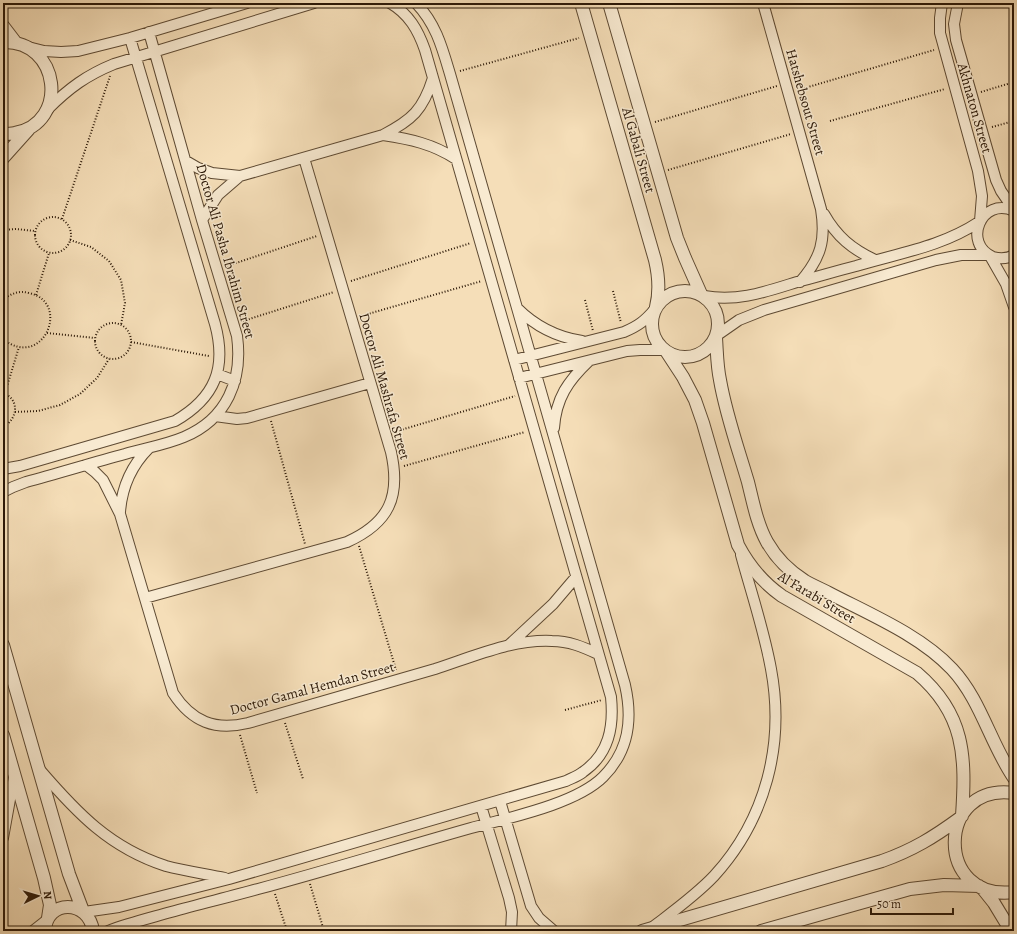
<svg xmlns="http://www.w3.org/2000/svg" width="1017" height="934" font-family="Alegreya,serif">
<rect width="100%" height="100%" fill="#f5deb8"/>
<filter id="stains"><feTurbulence type="fractalNoise" baseFrequency=".005" numOctaves="4"/><feColorMatrix values="0 0 0 0 .2 0 0 0 0 .09 0 0 0 0 .02 0 0 0 .5 -.17"/></filter>
<radialGradient id="worn" r=".72"><stop offset=".6" stop-color="#630" stop-opacity="0"/><stop offset="1" stop-color="#630" stop-opacity=".3"/></radialGradient>
<g fill="none" stroke-linecap="round" stroke-linejoin="round">
<!-- minor casing -->
<g stroke="#5e4a33" stroke-width="12">
<path id="minor" d="M763,3l58,206c5,31 0,49 -21,73
M942,3l-2,15v15l38,138 4,25 -2,25
M958,3l-4,21 2,16 40,140 5,11 13,19
M28,47l16,4 17,1 17,-1 52,-13 117,-35
M48,109c21,-21 39,-34 66,-45l200,-61
M383,135c27,4 50,9 73,24
M186,161l12,7 14,5 28,3 143,-41c29,-15 40,-25 50,-57
M1014,211c-33,-15 -52,33 -21,46 7,2 14,2 21,-2
M824,214c13,23 28,35 51,46
M202,220l16,-25 22,-19
M990,256l16,28 8,23
M704,296c34,6 61,-4 93,-14 20,-5 39,-11 59,-16 43,-13 85,-19 123,-44
M517,308c19,19 39,29 65,33
M716,336l23,-16 25,-10 172,-50 25,-5h28
M514,360l110,-28c14,-6 21,-11 31,-23
M217,374l18,7
M519,378l108,-27 13,-1h24
M215,416l22,3 10,-1 123,-35
M554,428c2,-30 14,-47 35,-67
M86,465l9,7 8,8 17,34 53,179c19,29 42,38 75,30 62,-18 125,-36 187,-54 37,-12 77,-30 117,-28 17,0 31,6 46,13
M3,469l17,-3 155,-45c40,-23 52,-53 40,-97l-85,-286
M3,492l10,-5 13,-5c33,-9 66,-19 99,-28 20,-6 40,-9 59,-17 43,-18 59,-57 53,-101l-35,-116 -53,-188
M120,512c2,-26 11,-46 29,-64
M145,598l202,-56c42,-19 54,-45 44,-90l-87,-294
M509,645l44,-41 23,-27
M40,770c37,43 70,78 126,96 19,5 40,8 59,12
M500,801l31,105 8,12 15,13
M481,806l28,92 3,14 -1,19
M3,838l11,-61
M84,912l35,-5 110,-28 337,-98c6,-3 12,-5 17,-9 26,-18 31,-45 28,-75l-186,-647c-7,-20 -16,-36 -35,-47
M654,926c21,-16 42,-31 60,-50 52,-57 71,-132 57,-207 -7,-39 -20,-77 -30,-114
M33,931l14,-11
M108,931c21,-8 42,-13 63,-19 29,-8 58,-15 87,-23 71,-19 142,-41 213,-61 37,-10 105,-24 132,-51 26,-26 30,-57 22,-92l-175,-611c-8,-27 -14,-50 -34,-71"/>
</g>
<!-- tertiary casing -->
<g stroke="#5e4a33" stroke-width="14">
<path id="tertiary" d="M581,3l74,257c4,17 5,31 1,47
M609,3l68,235 8,20 16,36
M3,26l13,17
M3,42c57,-2 67,81 12,91 -4,1 -8,1 -12,1
M3,158l26,-29
M652 324a33 33 0 1 1 66 0a33 33 0 1 1-66 0Z
M716,338c1,14 1,28 4,42 6,35 18,68 28,102 5,20 9,42 19,60 9,16 22,29 38,39 7,4 16,8 24,12 40,21 91,42 123,76 29,31 38,74 62,109
M666,351l17,26 12,23 8,23 35,122c11,21 24,37 44,51l135,77c48,41 49,83 45,143
M3,645l66,229 14,37
M3,735l41,143 6,27 -2,13
M1014,793c-78,-11 -80,109 0,99
M982,888l12,15 17,28
M45,931c1,-32 44,-32 48,0
M642,931l240,-70c31,-11 52,-24 78,-43
M761,931l149,-42 34,-4 35,1"/>
</g>
<!-- path -->
<path stroke="#2b1807" stroke-width="2" stroke-dasharray="1 2" stroke-linecap="butt" d="M621,7l12,-4
M460,71l119,-33
M798,90l136,-40
M981,92l33,-10
M830,121l115,-32
M655,122l122,-36
M992,127l22,-6
M668,170l123,-36
M35 235a18 18 0 1 1 36 0a18 18 0 1 1-36 0Z
M62,219l48,-143
M3,230l13,-1 19,2
M70,240l21,7 18,14 12,19 4,23 -4,22
M227,266l90,-30
M351,281l120,-38
M613,291l8,32
M36,295l13,-42
M3,300c7,-6 16,-10 26,-7 43,9 14,78 -26,46
M585,300l8,31
M361,316l121,-35
M243,321l91,-29
M95 341a18 18 0 1 1 36 0a18 18 0 1 1-36 0Z
M47,333l48,5
M131,342l78,14
M3,393c17,6 15,26 0,34
M5,393l14,-46
M15,412l23,-1 22,-6 20,-11 17,-16 12,-19
M271,421l34,123
M394,432l121,-36
M404,466l121,-34
M359,546l37,124
M565,710l37,-10
M285,723l18,56
M240,735l17,58
M310,884l14,47
M275,894l12,37"/>
<!-- minor -->
<use href="#minor" stroke="#f8ead1" stroke-width="10"/>
<!-- tertiary -->
<use href="#tertiary" stroke="#f8ead1" stroke-width="12"/>
</g>
<g text-anchor="middle" stroke-width="3" stroke-linejoin="round" paint-order="stroke">
<!-- street labels -->
<g font-size="14" fill="#2b1807" stroke="#f8ead1">
<text transform="translate(806 102) rotate(74)" y="5">Hatshebsout Street</text>
<text transform="translate(975 108) rotate(74)" y="5">Akhnaton Street</text>
<text transform="translate(639 150) rotate(74)" y="5">Al Gabali Street</text>
<text transform="translate(226 251) rotate(74)" y="5">Doctor Ali Pasha Ibrahim Street</text>
<text transform="translate(385 386) rotate(74)" y="5">Doctor Ali Mashrafa Street</text>
<text transform="translate(817 597) rotate(31)" y="5">Al Farabi Street</text>
<text transform="translate(312 688) rotate(-15)" y="5">Doctor Gamal Hemdan Street</text>
</g>
</g>
<!-- margin -->
<rect width="1017" height="934" fill="none" stroke="#f5deb8" stroke-width="16"/>
<rect x="4" y="4" width="1009" height="926" fill="none" stroke="#2b1807" stroke-width="2"/>
<rect x="8" y="8" width="1001" height="918" fill="none" stroke="#2b1807"/>
<!-- north arrow -->
<g transform="translate(38 896) rotate(85)" stroke="#f8ead1" stroke-width="3" paint-order="stroke">
<path d="M0-3L7 15L0 10L-7 15Z" fill="#2b1807"/>
<text y="-6" font-size="11" font-weight="bold" text-anchor="middle" fill="#2b1807">N</text>
</g>
<!-- scale -->
<path d="M871 908v6h82v-6" fill="none" stroke="#2b1807" stroke-width="2"/>
<text x="877" y="908" font-size="12" fill="#2b1807" stroke="#f8ead1" stroke-width="3" paint-order="stroke">50 m</text>
<rect width="100%" height="100%" filter="url(#stains)"/>
<rect width="100%" height="100%" fill="url(#worn)"/>
</svg>
